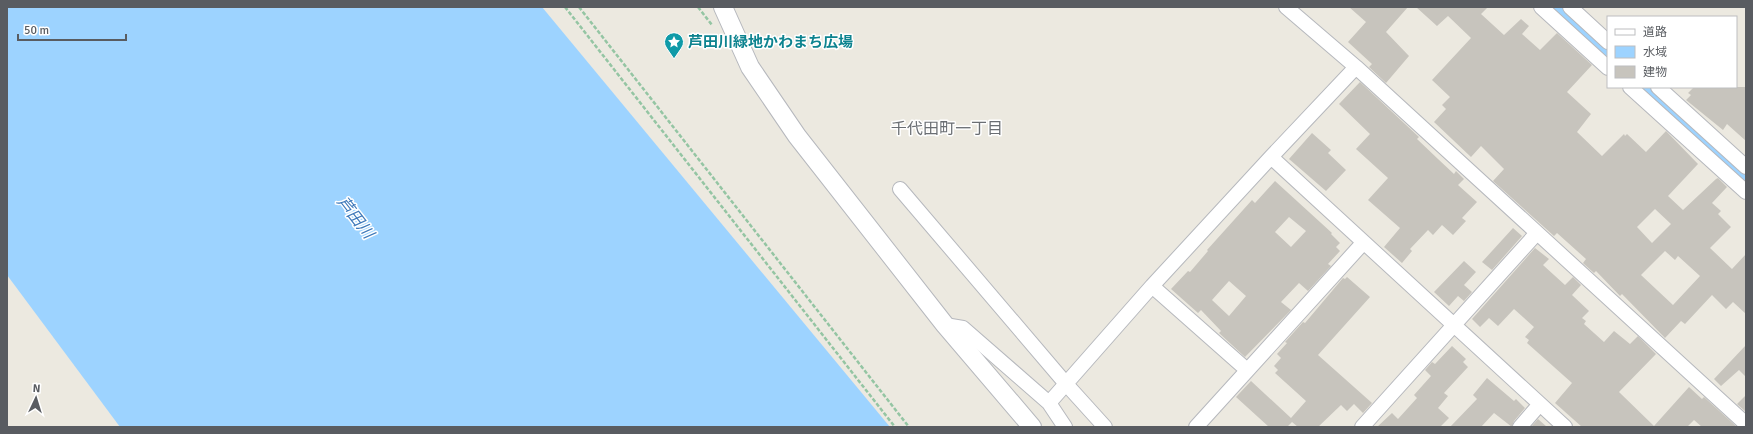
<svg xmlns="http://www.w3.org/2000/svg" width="1753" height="434" font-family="Signika,'Noto Sans JP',sans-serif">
<rect width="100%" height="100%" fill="#ece9e0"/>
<!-- water -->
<path fill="#9dd3ff" d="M7,7h535l348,420h-770l-113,-152z"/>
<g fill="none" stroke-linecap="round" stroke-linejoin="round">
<!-- canal -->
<path stroke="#9dd3ff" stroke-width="15" d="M1555,7l53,47
M1644,87l102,92"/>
</g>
<!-- building -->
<path fill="#c7c4bd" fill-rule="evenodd" d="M1349,7h59l-22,25 23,24 -23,27 -17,-16 3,-3 -24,-22 18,-20z
M1416,7h72l-7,7 23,21 17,-16 8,7 -7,8 18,16 17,-17 35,32 -25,27 24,22 -14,18 25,24 22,-22 1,2 2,-2 19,18 20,-21 32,33 -30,32 15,14 33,-31 2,-1 9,9 -15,16 9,8 -3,3 13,13 -21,21 22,21 14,-15v60l-13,-12 -7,7 -14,-14 -27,29 -4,-3 -16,17 -43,-44 -2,2 -24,-25 -2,2 -10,-9 -1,-1 3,-4 -29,-26 -3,3 -61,-55 11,-12 -23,-23 -10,11 -37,-35 12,-13 -4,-4 8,-8 -18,-17 39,-42 -23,-22 -11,10zM1655,209l16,15 -19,19 -15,-16zM1665,251l10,9 3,-4 22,20 -27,29 -32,-30z
M1360,82l59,55 -2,2 21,20 16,15 2,-3 8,8 -6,6 19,17 -15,16 4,3 -13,14 -11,-10 -9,10 -5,-5 -18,19 2,2 -10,12 -18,-16 16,-19 -32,-28 20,-22 -32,-29 14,-15 -31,-30z
M1694,87h52v54l-19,-17 -4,6 -37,-30 5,-5 -3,-2z
M1312,133l19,17 -3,3 18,17 -20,21 -37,-32z
M1275,181l57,52 -1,1 9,9 -4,4 4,4 -12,13 3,2 -23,25 -9,-8 -18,19 10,8 -46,47 -26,-24 2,-2 -20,-21 -3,3 -27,-24 17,-18 2,1 18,-21 -1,-1 45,-50 3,3zM1289,217l17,14 -15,16 -16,-15zM1229,281l17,15 -17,20 -17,-16z
M1513,228l9,8 -30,34 -10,-8z
M1535,248l14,11 -6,6 22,20 8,-8 8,8 -9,10 17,16 -7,7 4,3 -2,3 20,18 10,-11 16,13 8,-8 18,18 -37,38 35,34 35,-39 13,12 2,-2 33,30h-35l-8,-7 -7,7h-105l-27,-24 17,-20 -45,-40 2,-3 -4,-3 9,-10 -20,-18 -16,17 -9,-8 -9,9 -8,-8z
M1464,261l12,11 -12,13 8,7 -8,9 -6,-5 -9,10 -15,-14z
M1347,277l23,20 -52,58 54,48 -9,10 -9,-9 -7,7 -6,-6 -23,22h-20l-6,-5 -5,5h-18l-33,-30 15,-16 40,37 15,-17 -31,-28 3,-3 -4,-4 7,-8 -4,-4 10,-11 -2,-1 18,-20 2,1 38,-45 2,1z
M1746,345v32l-7,-7 -18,16 -7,-7z
M1452,346l14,13 -3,3 5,5 -24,26 4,3 -10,12 11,10 -9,9h-63l15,-14 6,6 19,-21 -3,-3 17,-19 -6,-6 7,-8 3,2z
M1487,378l27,23 2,-2 9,9 -11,13 -2,6 -18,-14 -13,14h-31l27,-28 -4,-4z
M1746,395v17l-9,-8z
M1538,419l9,8h-16z"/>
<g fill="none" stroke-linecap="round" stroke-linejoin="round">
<!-- minor casing -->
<g stroke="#b6b8bd" stroke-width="16">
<path id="minor" d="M1286,7l70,60 390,357
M1541,7l67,61
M1570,7l38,35
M1630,87l116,105
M1658,87l88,80
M1271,157l294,270
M900,189l167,196 38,42
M1152,286l95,84
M945,325l18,3 86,75
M1065,427l-16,-24 103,-117 119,-129 85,-90
M1196,427l167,-184
M1362,427l174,-193
M1520,427l20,-23"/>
</g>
<!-- tertiary casing -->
<g stroke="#b6b8bd" stroke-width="20">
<path id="tertiary" d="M723,7l27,60 47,69 148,189 87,102"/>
</g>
<!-- path -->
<path stroke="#94c5a3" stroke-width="2.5" stroke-dasharray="4 2" stroke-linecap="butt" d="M565,7l330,420
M579,7l330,420
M698,7l14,18"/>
<!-- minor -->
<use href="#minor" stroke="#fff" stroke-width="14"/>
<!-- tertiary -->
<use href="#tertiary" stroke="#fff" stroke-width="18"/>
</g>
<!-- icons -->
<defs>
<g id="sight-pin" transform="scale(1)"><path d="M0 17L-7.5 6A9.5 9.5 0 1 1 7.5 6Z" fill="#0f9aa8" stroke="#fff"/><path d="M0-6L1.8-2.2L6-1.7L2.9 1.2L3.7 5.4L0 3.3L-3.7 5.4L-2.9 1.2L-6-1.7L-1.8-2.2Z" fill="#fff"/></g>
</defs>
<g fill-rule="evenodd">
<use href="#sight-pin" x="674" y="42"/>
</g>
<g text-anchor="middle" stroke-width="3" stroke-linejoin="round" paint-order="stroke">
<!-- culture labels -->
<g font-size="15" font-weight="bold" fill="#0d838f" stroke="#fff" text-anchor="start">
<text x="688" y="47">芦田川緑地かわまち広場</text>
</g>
<!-- neighbourhood labels -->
<g font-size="16" fill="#6a6e73" stroke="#fff">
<text x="947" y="134">千代田町一丁目</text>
</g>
<!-- water labels -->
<g font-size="16" font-style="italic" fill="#3d78b9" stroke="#fff">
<text transform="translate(356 217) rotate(52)" y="6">芦田川</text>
</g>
</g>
<!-- border -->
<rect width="1753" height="434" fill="none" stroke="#595c61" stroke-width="16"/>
<!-- legend -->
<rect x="1607" y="16" width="130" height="72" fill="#ffffff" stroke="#bdbec0"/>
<rect x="1615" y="29" width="20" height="6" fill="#ffffff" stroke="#bdbec0"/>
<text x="1643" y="36" font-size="12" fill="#595c61">道路</text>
<rect x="1615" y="46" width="20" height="12" fill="#9dd3ff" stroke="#bdbec0"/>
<text x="1643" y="56" font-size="12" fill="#595c61">水域</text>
<rect x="1615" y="66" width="20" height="12" fill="#c7c4bd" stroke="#bdbec0"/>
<text x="1643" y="76" font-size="12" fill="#595c61">建物</text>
<!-- north arrow -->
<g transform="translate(36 398) rotate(4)" stroke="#ffffff" stroke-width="3" paint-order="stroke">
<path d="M0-3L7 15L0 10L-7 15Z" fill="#595c61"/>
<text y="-6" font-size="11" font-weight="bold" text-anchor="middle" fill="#595c61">N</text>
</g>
<!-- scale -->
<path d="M18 34v6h108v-6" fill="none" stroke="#595c61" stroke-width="2"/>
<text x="24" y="34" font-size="12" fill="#595c61" stroke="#ffffff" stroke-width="3" paint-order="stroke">50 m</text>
</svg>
